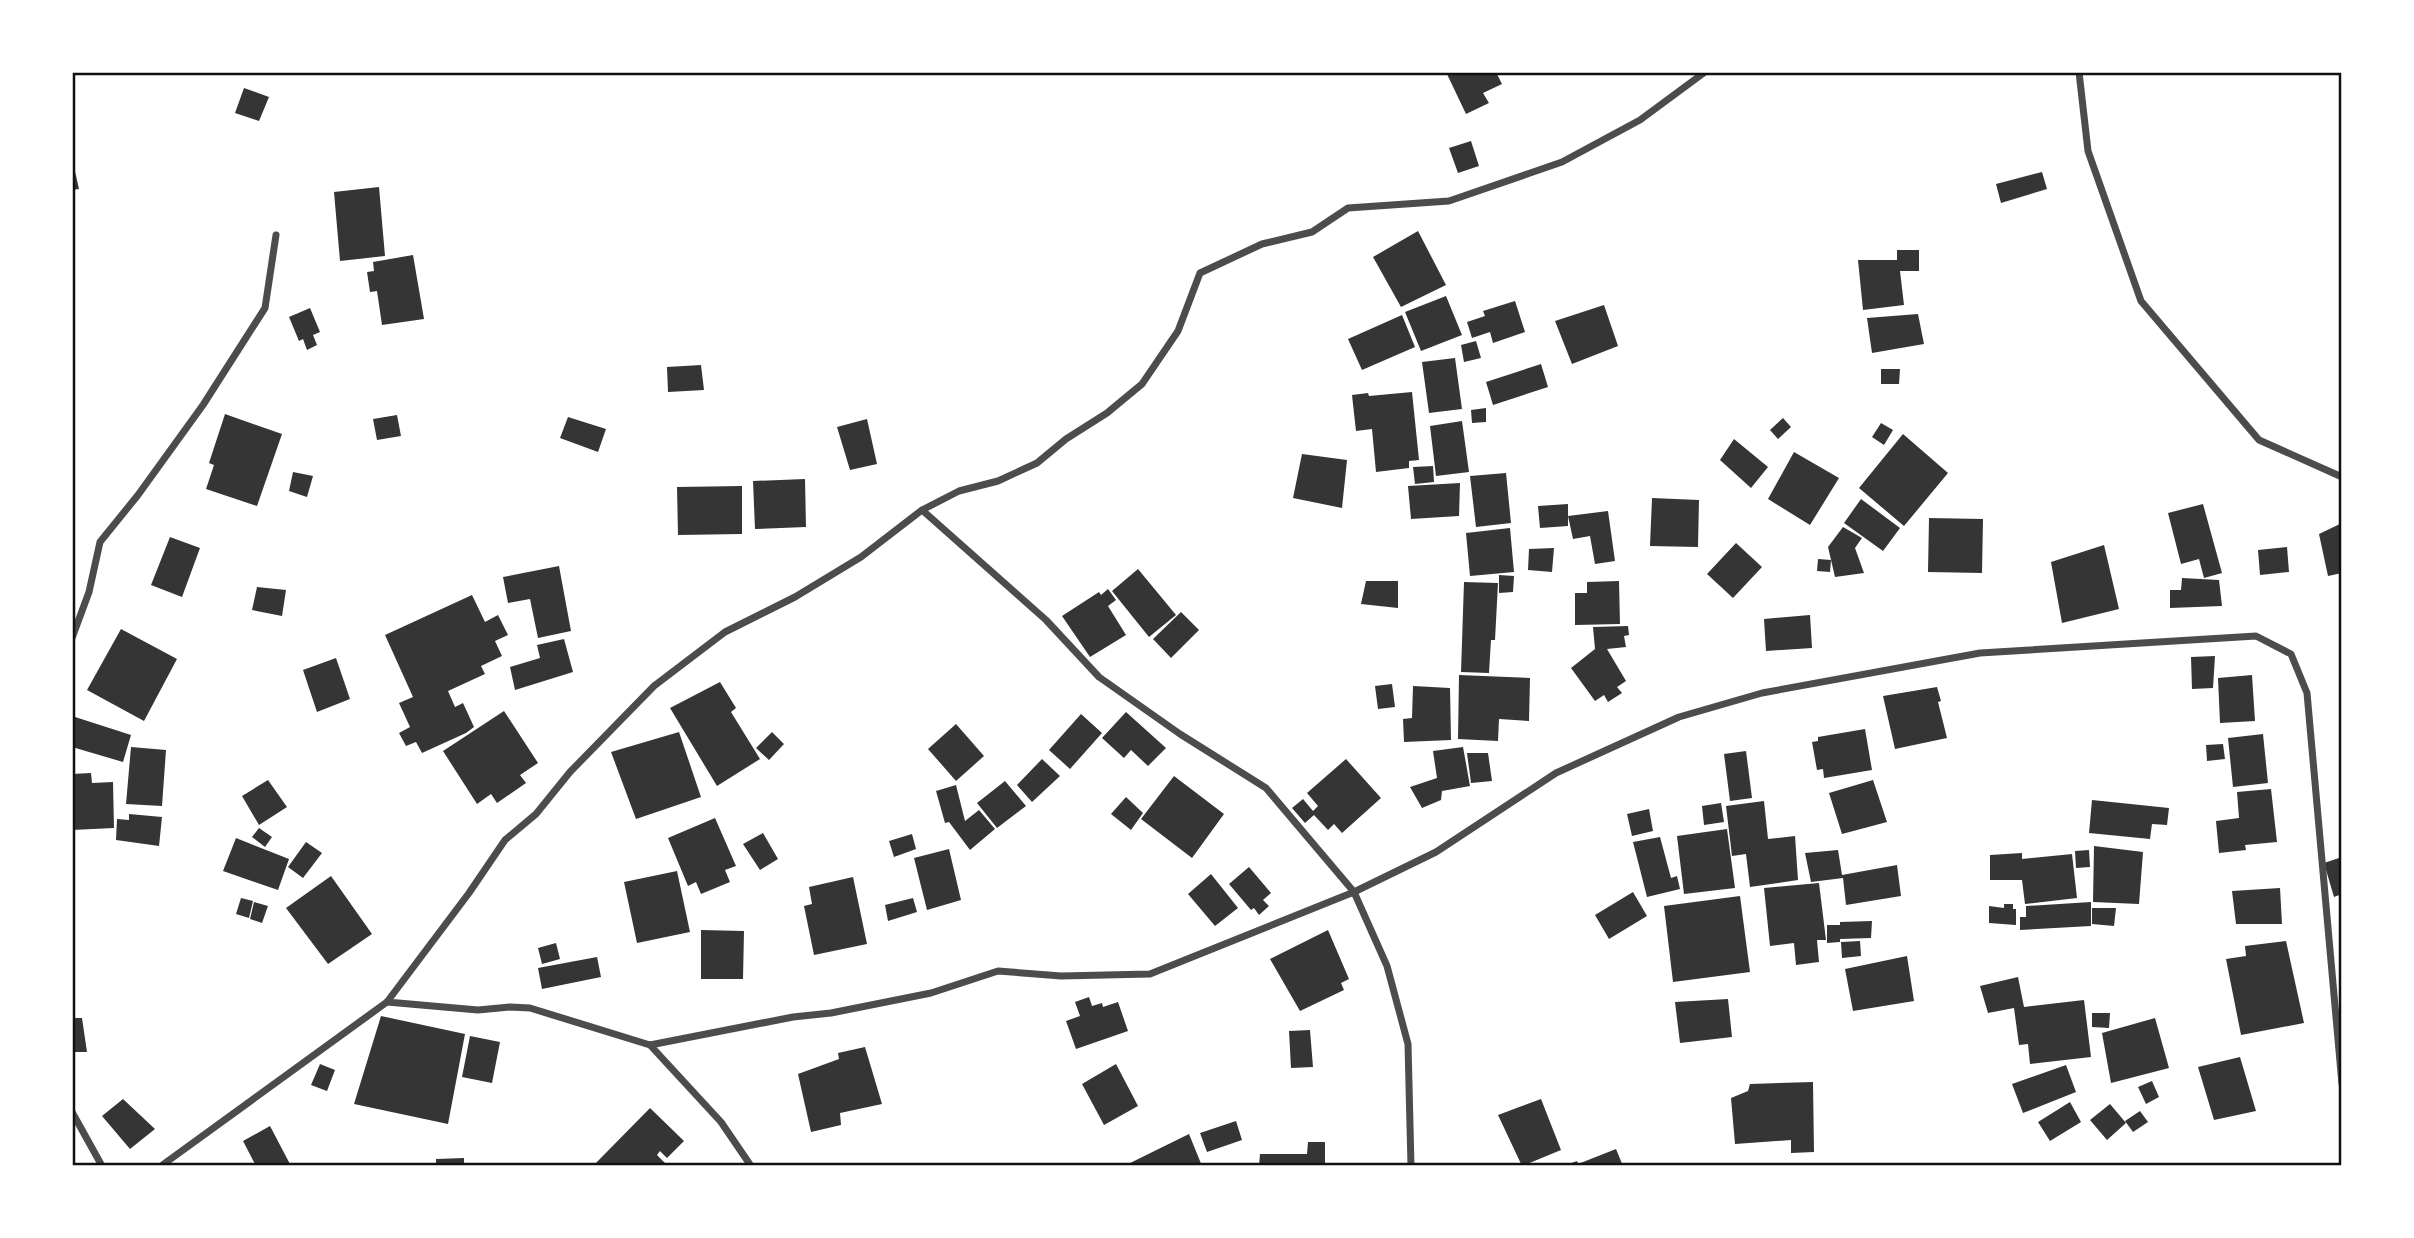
<svg xmlns="http://www.w3.org/2000/svg" width="2414" height="1238" font-family="'Open Sans',sans-serif">
<rect width="100%" height="100%" fill="#fff"/>
<!-- building -->
<path fill="#353535" d="M1446,72h50l6,12 -19,9 6,10 -23,11z
M244,88l25,9 -10,24 -24,-8z
M1471,141l8,25 -21,7 -9,-25z
M72,158l7,31 -7,1z
M2042,172l5,17 -46,14 -5,-19z
M379,187l6,69 -45,5 -6,-69z
M1418,231l28,54 -45,22 -28,-50z
M1897,250h22v21h-19l4,34 -41,5 -5,-50h39z
M413,255l11,64 -42,6 -5,-34 -7,1 -3,-20 7,-1 -1,-9z
M1446,296l16,39 -41,16 -16,-39z
M1515,301l10,31 -32,11 -3,-11 -18,6 -5,-16 18,-6 -2,-5z
M1604,305l14,41 -46,18 -17,-43z
M310,308l10,24 -7,3 4,10 -10,5 -4,-11 -4,2 -10,-24z
M1918,314l6,30 -52,9 -5,-35z
M1402,315l13,32 -53,23 -14,-31z
M1476,341l5,17 -17,4 -3,-17z
M1455,358l7,51 -33,4 -7,-51z
M1541,364l7,23 -55,18 -7,-23z
M701,365l3,25 -36,2 -1,-25z
M1881,369h19l-1,15h-18z
M1412,392l7,68 -10,1v7l-33,4 -4,-43 -16,2 -4,-36 16,-2 1,3z
M1486,408v14l-14,1 -1,-13z
M225,414l57,20 -25,72 -51,-17 8,-24 -5,-2z
M397,415l4,21 -24,4 -4,-21z
M568,417l38,12 -8,23 -38,-14z
M1783,418l8,9 -13,12 -8,-9z
M867,419l10,45 -27,6 -13,-43z
M1462,421l7,51 -33,4 -6,-50z
M1881,423l12,7 -9,15 -12,-8z
M1903,434l45,39 -44,53 -45,-38z
M1734,439l34,28 -17,21 -31,-28z
M1794,452l45,26 -29,47 -42,-26z
M1302,454l45,6 -5,48 -49,-10z
M1433,466l1,16 -19,2 -2,-17z
M293,472l20,4 -6,21 -18,-6z
M1506,473l5,50 -35,4 -6,-51z
M805,479l1,48 -51,2 -2,-48z
M1460,483l-1,33 -48,3 -3,-33z
M742,486v48l-64,1 -1,-48z
M1652,498l47,2 -1,47 -48,-1z
M1861,499l39,29 -17,23 -39,-28z
M1568,504v22l-28,2 -2,-22z
M2203,504l19,69 -18,5 -5,-19 -18,5 -13,-51z
M1608,511l7,50 -20,3 -5,-28 -17,3 -5,-23z
M1929,518l54,1 -1,54 -54,-1z
M2342,523v50l-14,3 -9,-42z
M1843,527l19,11 -7,10 9,25 -29,4 -7,-30z
M1510,528l4,44 -44,4 -4,-43z
M170,537l30,11 -18,49 -31,-12z
M1736,543l26,24 -29,31 -26,-24z
M2104,545l15,64 -57,14 -11,-61z
M2287,547l2,25 -29,3 -2,-25z
M1554,548l-2,24 -24,-2 1,-21z
M1818,559l13,1 -1,12 -13,-1z
M559,566l12,65 -33,7 -8,-39 -22,4 -5,-26z
M1138,569l38,46 -27,22 -37,-46z
M1499,575l15,1 -1,16 -14,1z
M2182,578l37,2 3,26 -52,2v-18h11z
M1366,581h32v27l-37,-4z
M1619,581l1,43 -45,1v-32h12v-11z
M1464,582l34,1 -3,57h-4l-2,33 -28,-1z
M257,587l29,3 -4,26 -30,-6z
M1108,589l8,11 -8,6 18,29 -36,22 -28,-41 37,-24 2,3z
M472,595l13,27 13,-7 10,20 -13,6 7,15 -21,10 4,8 -37,17 7,16 8,-4 11,24 -8,6 -44,20 -6,-11 -10,4 -7,-13 11,-6 -11,-24 14,-6 -28,-62z
M1181,612l18,18 -28,28 -18,-19z
M1810,615l2,33 -46,3 -2,-32z
M1628,626l1,9 -5,1 2,11 -19,2 19,32 -9,6 5,6 -14,9 -4,-7 -9,6 -24,-33 24,-19 -2,-22z
M121,629l56,30 -33,62 -57,-31z
M564,639l9,33 -58,18 -5,-23 30,-9 -3,-13z
M2215,656l-2,32 -21,1 -1,-32z
M336,658l14,41 -33,13 -14,-42z
M1459,675l71,3 -1,43 -30,-2 -1,22 -40,-2z
M2252,675l3,46 -35,2 -2,-45z
M720,682l16,26 -5,4 29,47 -43,27 -47,-78z
M1392,684l3,23 -17,2 -3,-23z
M1413,686l37,2 1,52 -47,2 -1,-23 9,-1z
M1937,687l4,14 -3,1 9,36 -52,11 -12,-53z
M504,711l34,52 -18,12 6,8 -29,20 -6,-9 -14,10 -34,-53z
M1126,712l40,36 -18,18 -17,-16 -7,8 -22,-20z
M1081,714l21,19 -32,36 -21,-19z
M72,716l59,19 -8,27 -51,-15z
M956,724l28,32 -28,25 -28,-32z
M1865,729l7,41 -48,8 -1,-9 -6,1 -5,-28 6,-1v-4z
M679,732l22,65 -65,22 -25,-67z
M772,732l12,12 -15,16 -13,-12z
M2263,734l5,49 -35,4 -5,-49z
M2223,744l2,15 -18,2 -1,-16z
M131,747l35,3 -4,56 -36,-2z
M1463,747l7,39 -28,5 -1,9 -19,8 -12,-21 27,-9 -4,-27z
M1746,751l6,47 -22,3 -6,-47z
M1467,753h21l4,28 -21,2z
M1042,759l18,17 -28,26 -15,-17z
M1346,759l35,39 -39,35 -8,-9 -6,6 -14,-15 -9,8 -13,-15 11,-9 10,12 5,-5 -11,-13z
M91,773l1,10 21,-1 1,46 -42,2v-56z
M1174,776l50,38 -32,44 -51,-39z
M268,780l19,27 -28,18 -17,-29z
M1873,780l14,42 -45,12 -13,-41z
M1005,781l21,25 -29,22 -20,-25z
M956,785l9,36 14,-11 16,19 -25,21 -21,-28 -4,1 -9,-32z
M2271,789l6,53 -32,3 1,5 -27,3 -3,-32 23,-3 -2,-26z
M1126,797l17,16 -12,17 -20,-16z
M2092,800l77,8 -2,17 -15,-1 -2,15 -61,-6z
M1764,801l4,38 27,-3 3,44 -48,7 -4,-33 -14,2 -6,-50z
M1721,803l3,19 -20,3 -2,-19z
M1649,809l4,22 -21,5 -5,-22z
M129,814l33,3 -3,29 -43,-6 1,-21 12,1z
M715,818l21,48 -11,4 5,12 -29,12 -5,-12 -8,4 -20,-48z
M259,828l13,9 -7,10 -13,-10z
M1727,829l8,59 -51,6 -7,-58z
M763,833l15,26 -18,11 -17,-26z
M912,834l4,15 -22,8 -5,-16z
M1660,837l11,41 6,-2 3,13 -33,8 -14,-55z
M236,838l53,21 -11,31 -55,-19z
M306,842l16,11 -19,25 -15,-11z
M2094,846l49,6 -4,52 -46,-2z
M949,849l12,51 -34,10 -13,-52z
M1838,850l4,25 55,-10 4,31 -55,9 -3,-27 -32,4 -6,-29z
M2089,850l1,17 -14,1 -1,-17z
M2022,853v6l50,-5 5,44 -52,6 -3,-24h-32v-25z
M2342,857v37l-8,3 -10,-34z
M1249,867l22,26 -8,7 6,6 -10,9 -5,-7 -3,2 -22,-26z
M677,871l13,61 -53,11 -13,-61z
M1211,874l27,34 -23,18 -27,-32z
M331,876l41,58 -44,30 -42,-56z
M853,877l14,67 -53,11 -10,-49 8,-2 -3,-17z
M1819,883l7,57h-9l2,22 -23,3 -2,-22 -24,3 -6,-58z
M2280,888l2,36h-46l-4,-33z
M1633,892l14,24 -38,23 -14,-24z
M1740,896l10,76 -77,10 -9,-76z
M241,898l12,3 -4,17 -13,-4z
M913,898l4,14 -29,9 -3,-16z
M254,902l14,4 -6,17 -12,-4z
M2091,902v24l-71,4v-13h6v-11z
M2004,904h9v5h3v16l-27,-2v-17l15,2z
M2092,908h24l-2,18 -22,-2z
M1872,921l-1,17 -31,1v3l-13,1v-18h13v-3z
M701,930l43,1 -1,48h-42z
M1328,930l21,49 -8,4 3,7 -44,21 -30,-52z
M1860,941l1,15 -19,2 -1,-16z
M2286,941l18,82 -63,12 -15,-76 20,-3 -1,-10z
M556,943l4,16 -18,5 -4,-16z
M1907,956l7,45 -61,10 -8,-42z
M597,957l4,20 -59,12 -4,-21z
M2018,977l6,30 60,-7 7,57 -61,7 -2,-20 -9,1 -5,-37 -26,5 -8,-27z
M1089,997l3,9 10,-3 1,4 15,-5 10,29 -52,18 -10,-28 14,-5 -5,-14z
M1728,999l4,38 -52,6 -5,-41z
M2092,1013h18l-1,15 -17,-1z
M381,1016l84,18 -17,90 -94,-20z
M72,1018h10l5,34h-15z
M2155,1018l14,50 -58,15 -9,-50z
M1310,1030l3,37 -22,1 -2,-37z
M470,1036l30,6 -8,41 -30,-6z
M865,1047l17,57 -42,9 1,12 -30,7 -13,-58 41,-15 -1,-6z
M2240,1057l16,54 -42,9 -16,-53z
M320,1064l15,6 -8,21 -16,-6z
M1116,1064l22,42 -34,19 -22,-41z
M2066,1065l10,27 -53,21 -11,-29z
M2152,1081l7,16 -13,7 -8,-17z
M1813,1082l1,70 -23,1v-13l-56,4 -4,-46 17,-7 2,-7z
M123,1099l32,30 -25,20 -28,-33z
M1541,1099l20,51 -39,16 -24,-51z
M2070,1102l11,20 -31,19 -12,-19z
M2110,1104l16,19 -19,17 -17,-20z
M650,1108l34,33 -17,17 -7,-7 -3,4 11,11h-75z
M2140,1111l8,11 -15,10 -8,-11z
M1236,1121l6,19 -35,12 -7,-19z
M270,1126l21,40h-35l-13,-25z
M1189,1134l13,32h-78z
M1308,1142h17v24h-66l1,-12h47z
M1616,1149l7,17h-60l14,-5 1,3z
M464,1158v8h-28v-7z"/>
<g fill="none" stroke-linecap="round" stroke-linejoin="round">
<!-- minor -->
<path stroke="#4c4c4c" stroke-width="7" d="M2079,72l9,79 53,150 118,139 83,37
M922,510l124,110 53,57 81,57 86,54 88,104 33,74 21,78 3,122
M72,638l17,-46 11,-50 38,-47 65,-90 62,-97 11,-73
M387,1002l91,8 32,-3 20,1 120,37 143,-28 38,-4 100,-20 67,-22 63,5 89,-2 204,-82 82,-40 120,-79 123,-56 83,-24 218,-40 276,-17 35,18 16,39 35,391
M650,1045l71,77 30,44
M72,1112l30,54
M161,1166l226,-164 82,-109 36,-53 31,-26 34,-42 84,-86 71,-54 70,-35 66,-40 61,-47 37,-19 39,-10 39,-18 29,-24 41,-26 35,-29 36,-53 22,-58 62,-29 50,-12 36,-24 101,-7 113,-39 78,-42 65,-48"/>
</g>
<!-- border -->
<rect width="2414" height="1238" fill="none" stroke="#ffffff" stroke-width="147"/>
<rect x="74" y="74" width="2266" height="1090" fill="none" stroke="#111" stroke-width="2.5"/>
</svg>
